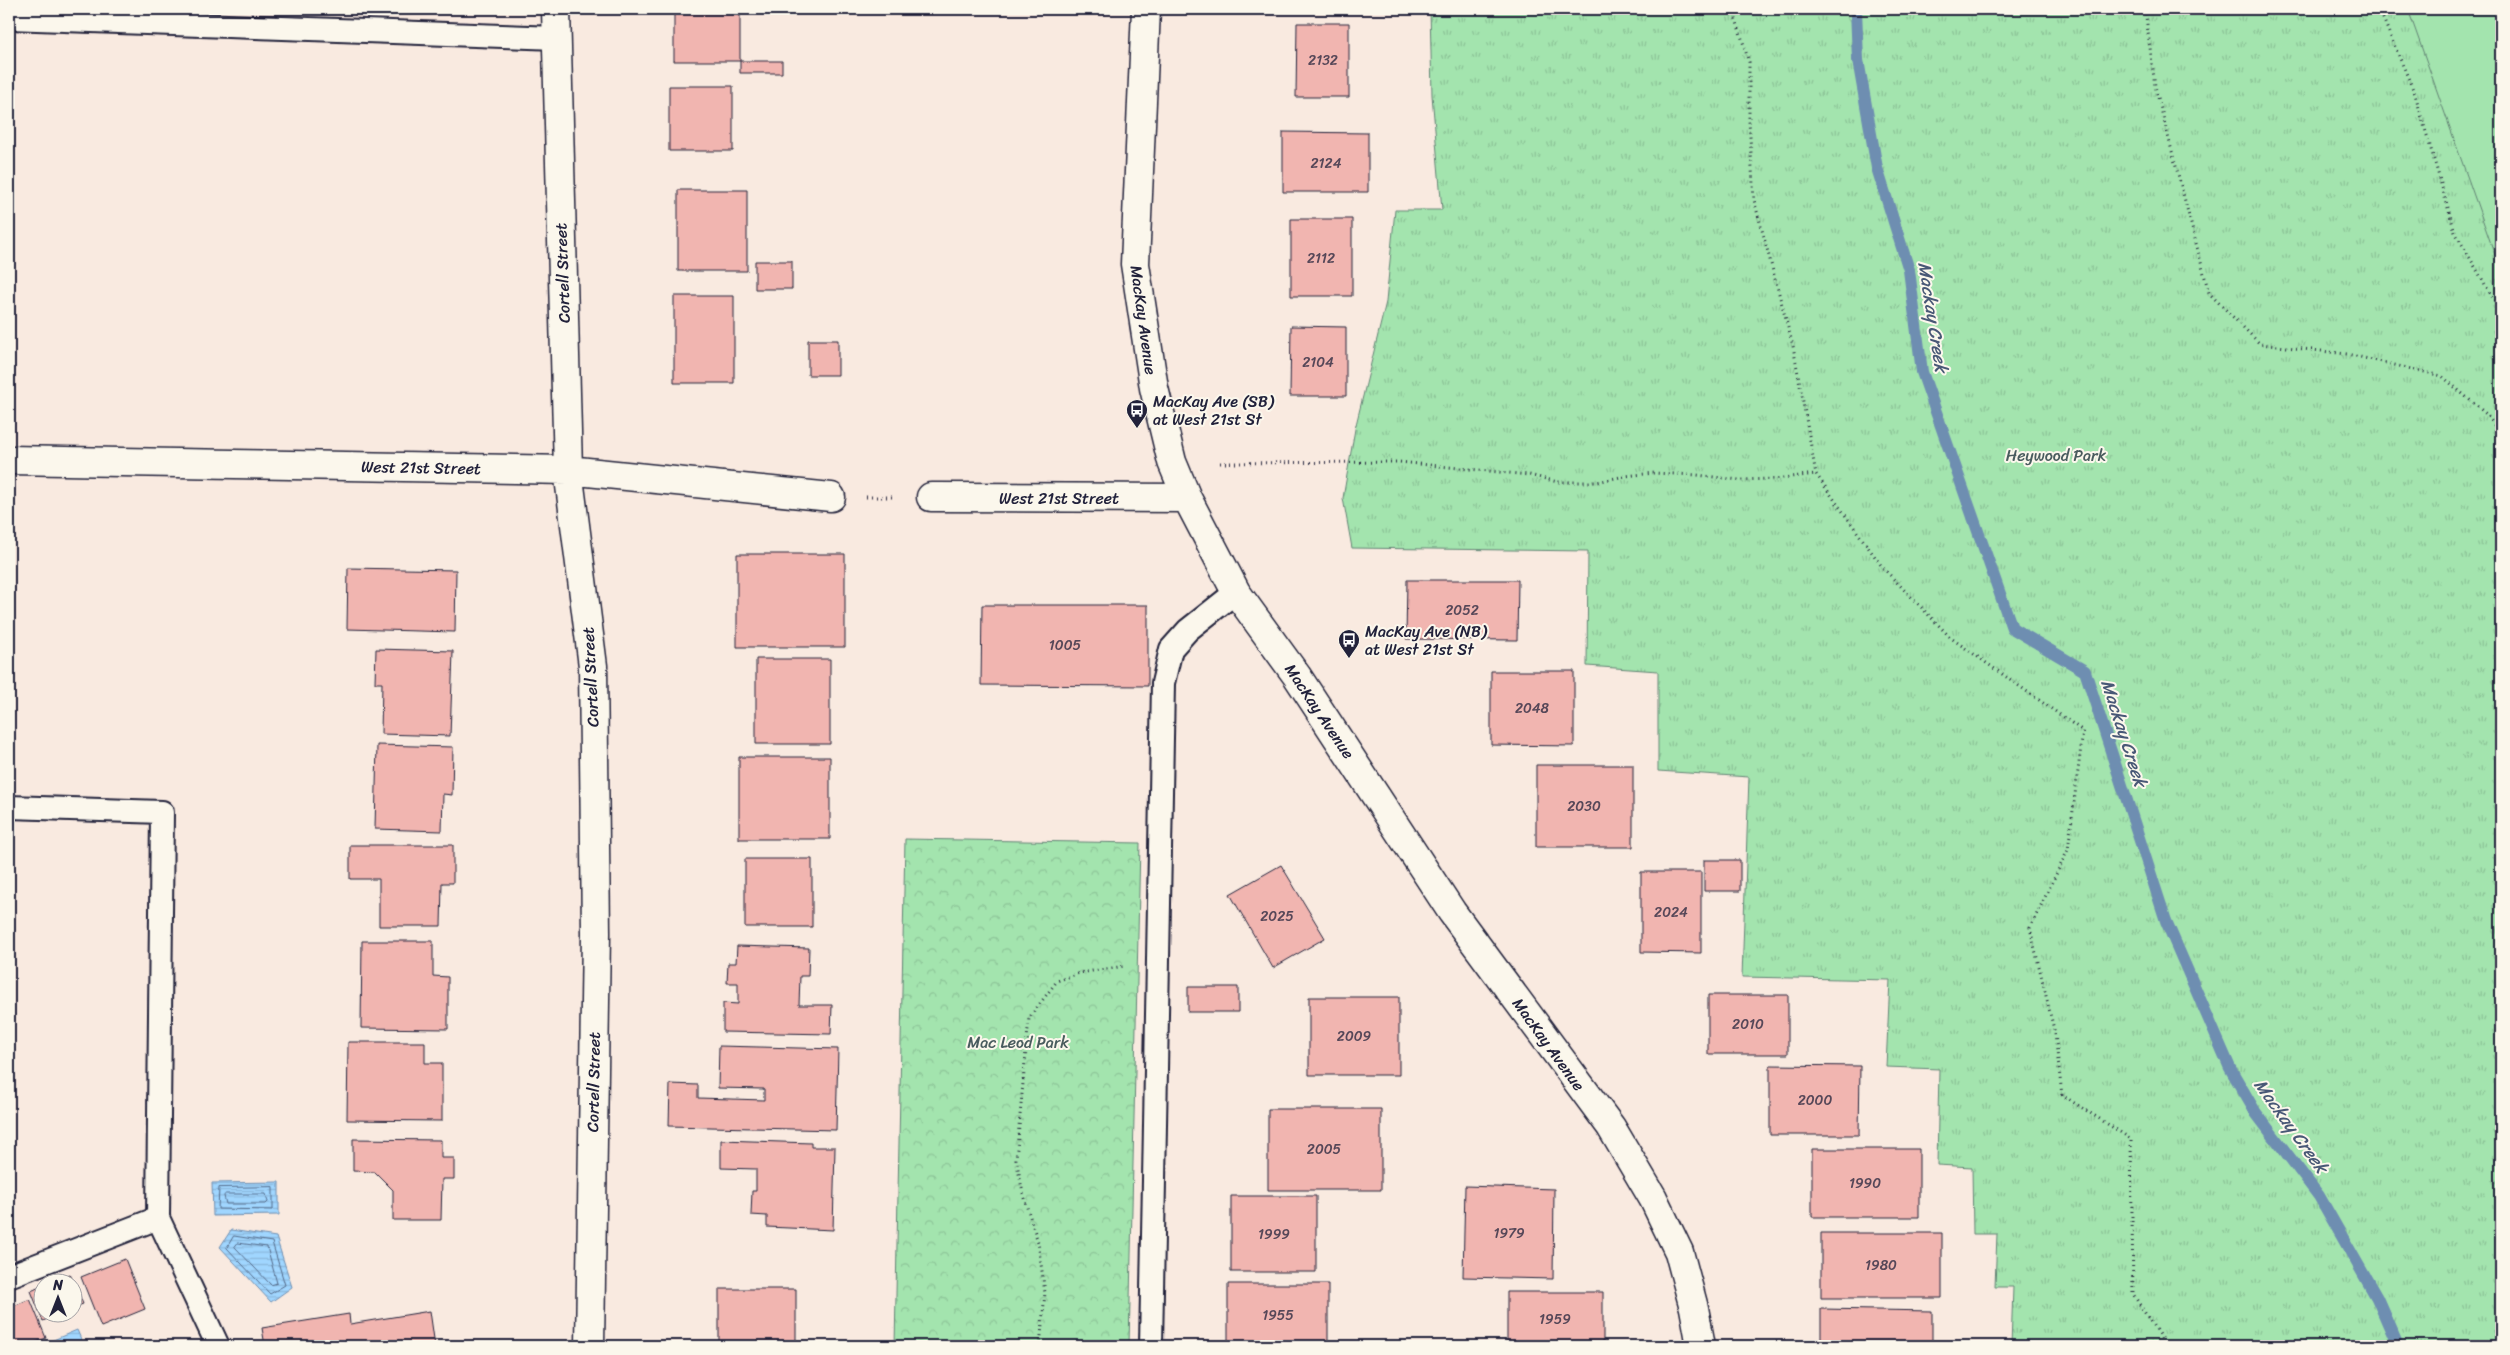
<svg xmlns="http://www.w3.org/2000/svg" width="2510" height="1355" font-family="Sriracha,sans-serif">
<defs>
<pattern id="forest-crowns" width="20" height="18" patternUnits="userSpaceOnUse" patternTransform="scale(1.25)"><rect width="20" height="18" fill="#a3e4ae"/><path d="M2 6a3 3 0 1 1 6 0M12 15a3 3 0 1 1 6 0" fill="none" stroke="#8cc397"/></pattern>
<pattern id="park-tufts" width="24" height="20" patternUnits="userSpaceOnUse" patternTransform="scale(1.25)"><rect width="24" height="20" fill="#a3e4ae"/><path d="M3 7l-1-3M5 7V3M7 7l1-3M15 17l-1-3M17 17v-4M19 17l1-3" fill="none" stroke="#8cc397"/></pattern>
<pattern id="water-rules" width="6" height="5" patternUnits="userSpaceOnUse" patternTransform="scale(1.25)"><rect width="6" height="5" fill="#a0d6ff"/><path d="M0 2.5h6" fill="none" stroke="#8ab7db"/></pattern>
</defs>
<rect width="100%" height="100%" fill="#f9eae0"/>
<filter id="ink" filterUnits="userSpaceOnUse"><feTurbulence type="fractalNoise" baseFrequency=".02" numOctaves="2"/><feDisplacementMap in="SourceGraphic" scale="10" xChannelSelector="R" yChannelSelector="G"/><feConvolveMatrix kernelMatrix="1 2 1 2 8 2 1 2 1" color-interpolation-filters="sRGB"/></filter>
<g filter="url(#ink)">
<!-- forest -->
<path fill="url(#forest-crowns)" stroke="#628374" d="M905,839l235,4 -11,503h-234z"/>
<!-- park -->
<path fill="url(#park-tufts)" stroke="#628374" d="M1430,9h1071v1337h-490l2,-59h-18l2,-53h-24l-1,-67 -35,-2 2,-96 -53,-2 4,-87 -148,-3 7,-200 -91,-6v-100l-71,-5 1,-115 -236,-3 -9,-50 12,-69 31,-127 9,-92h47l-10,-115z"/>
<!-- pitch -->
<path fill="#a3e4ae" stroke="#628374" d="M2408,9h93v263z"/>
<!-- water -->
<path fill="url(#water-rules)" stroke="#6e8eb1" d="M279,1182v33l-66,1 -1,-33z
M231,1230l45,7 16,50 -21,15 -51,-55z
M77,1330l7,16h-31l-2,-5z"/>
<g fill="none" stroke-linecap="round" stroke-linejoin="round">
<!-- shore -->
<path stroke="#546a89" stroke-width="1" d="M273,1187v23l-55,-1 1,-21z
M226,1194h40l2,8 -2,2h-40l-2,-8z
M234,1236l38,6 13,43 -15,9 -43,-46z
M238,1243l29,4 10,36 -6,2 -36,-38z"/>
<!-- stream -->
<path stroke="#6e8eb1" stroke-width="12" d="M1856,9l2,51 19,108 32,102 13,102 90,256 73,43 81,250 64,147 26,45 63,83 58,102 21,48"/>
</g>
<!-- building -->
<path fill="#f1b5b0" stroke="#22223b" d="M674,9h66v52h-66z
M1297,23h52v74h-53z
M740,61h42v12h-42z
M669,86h64v65h-64z
M1283,132l85,1v59h-85z
M678,190h69v81h-69z
M1291,219h61v77h-61z
M755,261h37v28h-37z
M674,296h60v87h-60z
M1291,326l55,1v69h-56z
M808,340h30v35h-30z
M737,554h108v93h-108z
M348,568l108,2 -1,62 -108,-3z
M1407,580h111l-1,60 -111,-1z
M982,605h166v81l-167,-1z
M376,649l77,2 -3,85 -69,-2 1,-51h-7z
M756,659h74v85h-74z
M1491,671h83v75l-83,-1z
M377,745l76,2 -1,48 -9,-1 -1,37 -67,-2z
M739,757h91v82h-91z
M1536,765h97v82h-97z
M350,845h103v38h-11l-1,43h-62v-47h-29z
M745,859h67v68h-67z
M1704,860h36v31h-36z
M1281,865l44,73 -52,30 -43,-74z
M1641,872h60v81l-60,-1z
M362,941h71v35l15,1v52l-87,-1z
M737,946l72,2 -1,28h-8l-1,29h33l-1,29 -108,-2v-29l15,1v-21h-11l1,-20h8z
M1188,987h50v25h-50z
M1708,995h80v59h-80z
M1309,997h90v78h-90z
M348,1042h77v21h17v58l-95,-1z
M719,1046l119,3 -2,81 -167,-4 1,-42 28,1v13l66,2v-11l-46,-1z
M1770,1065l90,1 -1,69h-89z
M1268,1109h113v81h-113z
M353,1139l88,1v18h13v21h-12l-1,41h-48v-30l-18,-18 -22,-1z
M721,1140l90,3v4h24l-2,83 -66,-3v-11l-16,-1 1,-24h4v-22l-35,-1z
M1812,1149h107v68h-107z
M1465,1186l89,3 -1,90 -90,-2z
M1231,1196h85v76h-85z
M1821,1233h121v65h-121z
M125,1259l20,50 -44,18 -20,-50z
M70,1274l13,30 -11,4v-26h-21z
M1228,1284h100v62h-100z
M42,1286v26h20l-19,9 -12,-30z
M719,1289h77v57h-77z
M1507,1292h96v54h-96z
M30,1299l16,39 -20,8h-17v-38z
M1821,1309l111,2v35h-111z
M430,1311l5,35h-170l-3,-18 87,-14 1,10z"/>
<g fill="none" stroke-linecap="round" stroke-linejoin="round">
<!-- service casing -->
<g stroke="#22223b" stroke-width="26">
<path id="service" d="M9,18l547,20
M9,807l153,5 -4,406
M9,1276l149,-58 60,128
M1151,1346l12,-663 8,-34 17,-19 48,-38"/>
</g>
<!-- minor casing -->
<g stroke="#22223b" stroke-width="31">
<path id="minor" d="M556,9l12,461 25,196 3,267 -6,413
M1146,9l-11,255 19,124 18,74 15,36 49,94 61,84 155,236 159,215 42,71 26,54 15,56 7,38
M9,460l559,10 263,27
M931,497l256,1"/>
</g>
<!-- path -->
<path stroke="#22223b" stroke-width="3" stroke-dasharray="1 4" stroke-linecap="butt" d="M1733,9l16,53v59l5,79 39,146 23,128 67,94 68,70 132,93 -15,119 -38,78 25,106 7,61 69,44 2,155 33,52
M2145,9l10,77 54,207 51,51 87,10 95,22 44,38 15,20
M2379,9l36,85 40,138 46,80
M1220,463l179,-1 130,13 29,7h39l28,-6 29,-3 43,2 42,5 35,-1 42,-5
M866,497h29
M1040,1346l5,-53 -7,-51 -14,-44 -8,-39 13,-141 28,-37 22,-8 46,-7"/>
<!-- service -->
<use href="#service" stroke="#fbf7ec" stroke-width="22"/>
<!-- minor -->
<use href="#minor" stroke="#fbf7ec" stroke-width="28"/>
</g>
</g>
<!-- icons -->
<defs>
<g id="bus-pin" transform="scale(1.125)"><path d="M0 17L-7.5 6A9.5 9.5 0 1 1 7.5 6Z" fill="#22223b" stroke="#fbf7ec"/><path d="M-5-6H5V4H4V6H2V4H-2V6H-4V4H-5ZM-3.5-4V0h7V-4ZM-3.5 1.2v1.5H-2V1.2ZM2 1.2v1.5H3.5V1.2Z" fill="#fff"/></g>
</defs>
<g fill-rule="evenodd">
<use href="#bus-pin" x="1137" y="410"/>
<use href="#bus-pin" x="1349" y="640"/>
</g>
<g text-anchor="middle" stroke-width="4" stroke-linejoin="round" paint-order="stroke">
<!-- number labels -->
<g font-size="14" fill="#564758">
<text x="1323" y="65">2132</text>
<text x="1326" y="168">2124</text>
<text x="1321" y="263">2112</text>
<text x="1318" y="367">2104</text>
<text x="1462" y="615">2052</text>
<text x="1065" y="650">1005</text>
<text x="1532" y="713">2048</text>
<text x="1584" y="811">2030</text>
<text x="1671" y="917">2024</text>
<text x="1277" y="921">2025</text>
<text x="1748" y="1029">2010</text>
<text x="1354" y="1041">2009</text>
<text x="1815" y="1105">2000</text>
<text x="1324" y="1154">2005</text>
<text x="1865" y="1188">1990</text>
<text x="1509" y="1238">1979</text>
<text x="1274" y="1239">1999</text>
<text x="1881" y="1270">1980</text>
<text x="1278" y="1320">1955</text>
<text x="1555" y="1324">1959</text>
</g>
<!-- street labels -->
<g font-size="16" fill="#22223b" stroke="#fbf7ec">
<text transform="translate(562 273) rotate(-92)" y="6">Cortell Street</text>
<text transform="translate(1144 320) rotate(82)" y="6">MacKay Avenue</text>
<text transform="translate(421 467) rotate(1)" y="6">West 21st Street</text>
<text x="1059" y="504">West 21st Street</text>
<text transform="translate(590 677) rotate(-93)" y="6">Cortell Street</text>
<text transform="translate(1320 711) rotate(56)" y="6">MacKay Avenue</text>
<text transform="translate(1549 1044) rotate(54)" y="6">MacKay Avenue</text>
<text transform="translate(593 1082) rotate(-89)" y="6">Cortell Street</text>
</g>
<!-- poi labels -->
<g font-size="16" fill="#22223b" stroke="#fbf7ec" text-anchor="start">
<text x="1153" y="407">MacKay Ave (SB)<tspan x="1153" dy="18">at West 21st St</tspan></text>
<text x="1365" y="637">MacKay Ave (NB)<tspan x="1365" dy="18">at West 21st St</tspan></text>
</g>
<!-- park labels -->
<g font-size="16" fill="#495c5e" stroke="#fbf7ec">
<text x="2056" y="461">Heywood Park</text>
<text x="1018" y="1048">Mac Leod Park</text>
</g>
<!-- water labels -->
<g font-size="18" font-style="italic" fill="#485876" stroke="#fbf7ec">
<text transform="translate(1933 317) rotate(81)" y="6">Mackay Creek</text>
<text transform="translate(2124 733) rotate(72)" y="6">Mackay Creek</text>
<text transform="translate(2291 1126) rotate(54)" y="6">Mackay Creek</text>
</g>
</g>
<!-- margin -->
<rect width="2510" height="1355" fill="none" stroke="#fbf7ec" stroke-width="30"/>
<rect x="15" y="15" width="2480" height="1325" fill="none" stroke="#22223b" stroke-width="2" filter="url(#ink)"/>
<!-- north arrow -->
<g transform="translate(58 1298)"><circle r="24" fill="#fbf7ec" stroke="#a4a2a5"/>
<path d="M0-4L9 19L0 12L-9 19Z" fill="#22223b"/>
<text y="-8" font-size="14" font-weight="bold" text-anchor="middle" fill="#22223b">N</text>
</g>
</svg>
